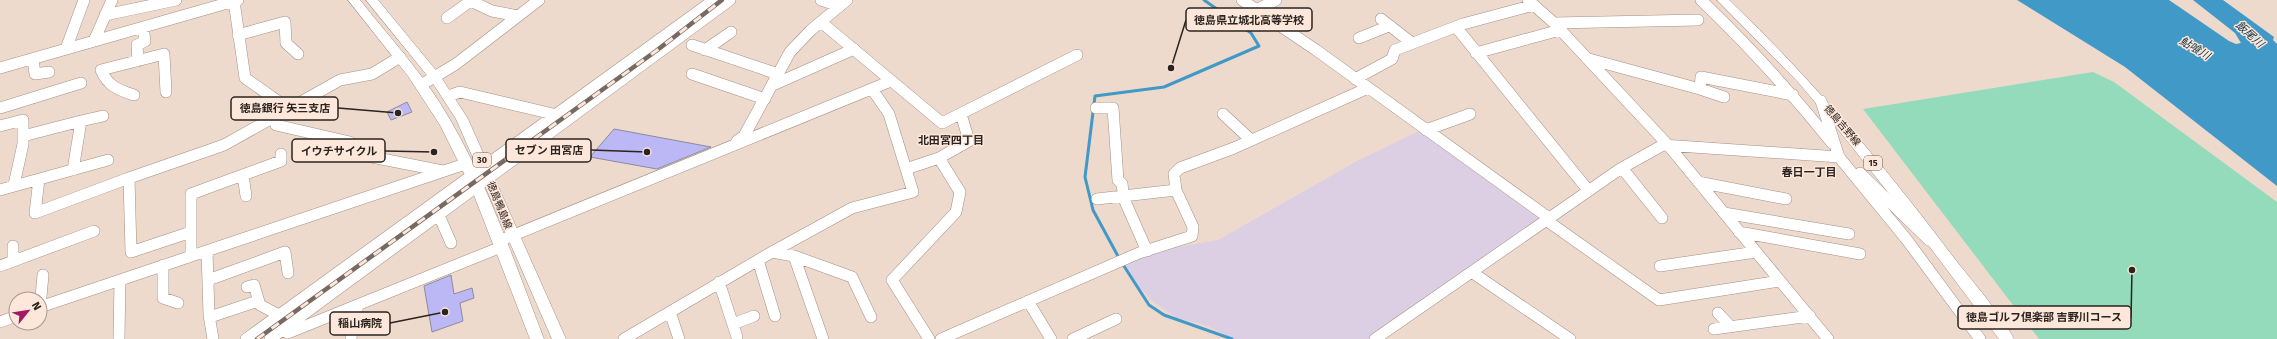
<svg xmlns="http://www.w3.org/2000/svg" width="2277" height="339" font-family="'Fira Sans','Noto Sans JP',sans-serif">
<rect width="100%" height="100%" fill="#eedacd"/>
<!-- industrial -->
<path fill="#dccfe3" d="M1421,130l119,89 -160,120h-146l-29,-14 -28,-7 -25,-17 -13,-14 -15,-24 54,-16 40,-7 139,-79z"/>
<!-- green -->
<path fill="#93dbba" d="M2093,72l21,10 163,120v137h-238l-176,-230z"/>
<!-- water -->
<path fill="#4199c7" d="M2017,0h152l60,41 7,3 5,-1 -6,-10 -42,-33h30l51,37 -1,3 4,4v142l-152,-119z"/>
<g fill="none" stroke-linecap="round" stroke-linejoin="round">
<!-- stream -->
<path stroke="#4199c7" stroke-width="3" d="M1119,258l-26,-48 -8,-33 10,-81 69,-9 95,-41 -8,-13 -47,-33
M1122,263l27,42 15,10 68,24"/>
</g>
<!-- building -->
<path fill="#bbb8f5" stroke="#8c8b9e" d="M407,102l5,10 -21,8 -4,-8z
M614,129l97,18 -54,22 -67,-12z
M451,275l3,19 18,-6 2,10 -14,5 3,18 -31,11 -8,-46z"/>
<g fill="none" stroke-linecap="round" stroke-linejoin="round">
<!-- minor casing -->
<g stroke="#a39084" stroke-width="12">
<path id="minor" d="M821,0l18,6
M1242,0l74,50 233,168
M1528,0l26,23 114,122 160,194
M1701,0c48,46 89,91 131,143
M234,1l11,77 44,31
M471,1l21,10 26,5
M1256,10l20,-10
M105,15l71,-15
M447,18l25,-18
M1381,19l31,24
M821,22l121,101 135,-68
M1554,23l144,-3
M1456,27l132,163
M238,35l47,-13 1,21 12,11
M1359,38l30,-12
M94,41l18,-41
M692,45l86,29
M66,49l18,-49
M705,50l26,-18
M1476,53l84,-23
M33,59l2,15 14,-2
M1589,59l111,30 1,-12 92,18
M138,61l-1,-16 8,-4 -2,-14
M0,68l238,-68
M692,74l73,25
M1355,79l37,-20 3,-9 68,-26 71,-19
M421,85l35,-21 83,-64
M773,85l81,-36
M1700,89l24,8
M134,95c-16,-5 -26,-9 -33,-25l63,-16 2,38
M448,96l12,-4 97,23
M0,108l81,-25
M1096,108h17l5,72 4,4 2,15 23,52
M1223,114l28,26
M81,121l22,-5
M276,125l74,17 -9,9 102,20
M0,126l23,-6v24l-9,41
M1426,130l44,-16
M23,136l58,-15 -8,49
M737,141l7,-5 46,-84 21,-22 36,-30
M1839,157l68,83 73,99
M939,158l30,-17 -8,-27
M1622,168l40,50
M906,169l33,-11 21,34 -4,20 -64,68 37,59
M1860,173l69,67
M243,175l3,21
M39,179l-4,34 94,-35
M1698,182l88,17
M0,190l108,-30
M1097,199l79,-9
M438,213l13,30
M1724,213l125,21
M1546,220l113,80 121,-19
M191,232l-60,20 -2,-74 95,-33 116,-65 32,-6 28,-17
M1739,232l121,22
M499,241l392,-160
M13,246v15
M207,251l2,64 4,24
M772,252l22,4 29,83
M191,256v-62l90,-33v-7
M794,256l58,21 19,40
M758,260l17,56
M163,265v33l15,5
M0,266l94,-35
M1660,266l96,-14
M1473,273l97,66
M208,280l77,-28 3,21
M719,282l18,55
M247,287l7,-2 6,20 19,10
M1028,301l23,38
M40,307l425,-143
M40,307l3,-32
M670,312l9,27
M1718,313l13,14
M210,317l48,-16
M0,322l16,-6
M733,324l21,-8
M1714,329l96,-13
M282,330l6,3 213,-86
M351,337l7,-32
M119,339l1,-59
M246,339l468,-339
M270,339l460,-339
M624,339l148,-87 80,-44 61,-16 -24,-78 -17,-25
M941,339l198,-86 53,-17 1,-9 -17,-37 -2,-16 6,-6 54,-20 134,-60
M1073,339l43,-20
M1375,339l245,-170 43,-24 176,12 -18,-56"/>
</g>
<!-- major casing -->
<g stroke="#a39084" stroke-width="1">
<path id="major" d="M348,0h12c27,34 57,67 80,103 46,73 73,156 104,236h-14l-60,-154 -30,-60 -32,-49z
M366,0h12l61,74 29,45 98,220h-14l-96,-220 -26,-40z
M1717,0h12c82,78 154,164 222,254 19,25 49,58 63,85h-15l-97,-129 -69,-87 -36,-42z"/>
</g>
<!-- minor -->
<use href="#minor" stroke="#fff" stroke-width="11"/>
<!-- major -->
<use href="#major" fill="#fff" fill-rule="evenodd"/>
<!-- rail casing -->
<g stroke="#776a62" stroke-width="4.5">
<path id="rail" d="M257,339l399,-288 66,-51"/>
</g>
<!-- rail -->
<use href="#rail" stroke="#fce7da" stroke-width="3" stroke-dasharray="9" stroke-linecap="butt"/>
</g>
<g text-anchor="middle" stroke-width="3" stroke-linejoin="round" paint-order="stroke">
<!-- shield labels -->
<g fill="#fce7da" stroke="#6a5e57" stroke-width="1">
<rect x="473" y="153" width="18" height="14" rx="3"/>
<rect x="1864" y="156" width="18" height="14" rx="3"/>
</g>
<g font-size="9" font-weight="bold" fill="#2b231f">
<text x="482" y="163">30</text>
<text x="1873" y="166">15</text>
</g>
<!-- street labels -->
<g font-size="10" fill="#2b231f" stroke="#fce7da">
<text transform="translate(1843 125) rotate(50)" y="4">徳島吉野線</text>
<text transform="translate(500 205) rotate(68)" y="4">徳島鴨島線</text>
</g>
<!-- water labels -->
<g font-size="11" font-style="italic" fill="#0d3548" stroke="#fce7da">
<text transform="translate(2250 34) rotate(42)" y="4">飯尾川</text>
<text transform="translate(2195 48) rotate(31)" y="4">鮎喰川</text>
</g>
<!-- neighbourhood labels -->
<g font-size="11" font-weight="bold" fill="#2b231f" stroke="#fce7da">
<text x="951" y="144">北田宮四丁目</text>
<text x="1809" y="176">春日一丁目</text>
</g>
</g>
<!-- callouts -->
<path fill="none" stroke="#2b231f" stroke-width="1.5" d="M1171 68L1186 20M398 113L338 108M647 152L591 150M434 152L385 151M2132 270L2131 318M445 312L390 323"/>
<g fill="#2b231f" stroke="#fce7da" stroke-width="1.5">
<circle cx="1171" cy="68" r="4"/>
<circle cx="398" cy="113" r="4"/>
<circle cx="647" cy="152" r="4"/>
<circle cx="434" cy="152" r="4"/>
<circle cx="2132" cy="270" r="4"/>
<circle cx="445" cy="312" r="4"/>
</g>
<g fill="#fce7da" stroke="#2b231f" stroke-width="1.5">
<rect x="1186" y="8" width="126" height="23" rx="4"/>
<rect x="231" y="97" width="107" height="23" rx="4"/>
<rect x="506" y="139" width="85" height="23" rx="4"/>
<rect x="292" y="139" width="93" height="23" rx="4"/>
<rect x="1958" y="306" width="173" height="23" rx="4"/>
<rect x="330" y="312" width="60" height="23" rx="4"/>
</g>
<g font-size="11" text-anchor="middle" font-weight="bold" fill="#2b231f">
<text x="1249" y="24">徳島県立城北高等学校</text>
<text x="285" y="112">徳島銀行 矢三支店</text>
<text x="549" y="154">セブン 田宮店</text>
<text x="339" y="155">イウチサイクル</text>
<text x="2044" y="321">徳島ゴルフ倶楽部 吉野川コース</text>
<text x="360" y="327">稲山病院</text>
</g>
<!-- north arrow -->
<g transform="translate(28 311) rotate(60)"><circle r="19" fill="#fce7da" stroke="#a8998f"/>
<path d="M0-3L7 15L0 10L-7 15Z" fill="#a31861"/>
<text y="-6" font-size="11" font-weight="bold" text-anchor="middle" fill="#2b231f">N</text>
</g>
</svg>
